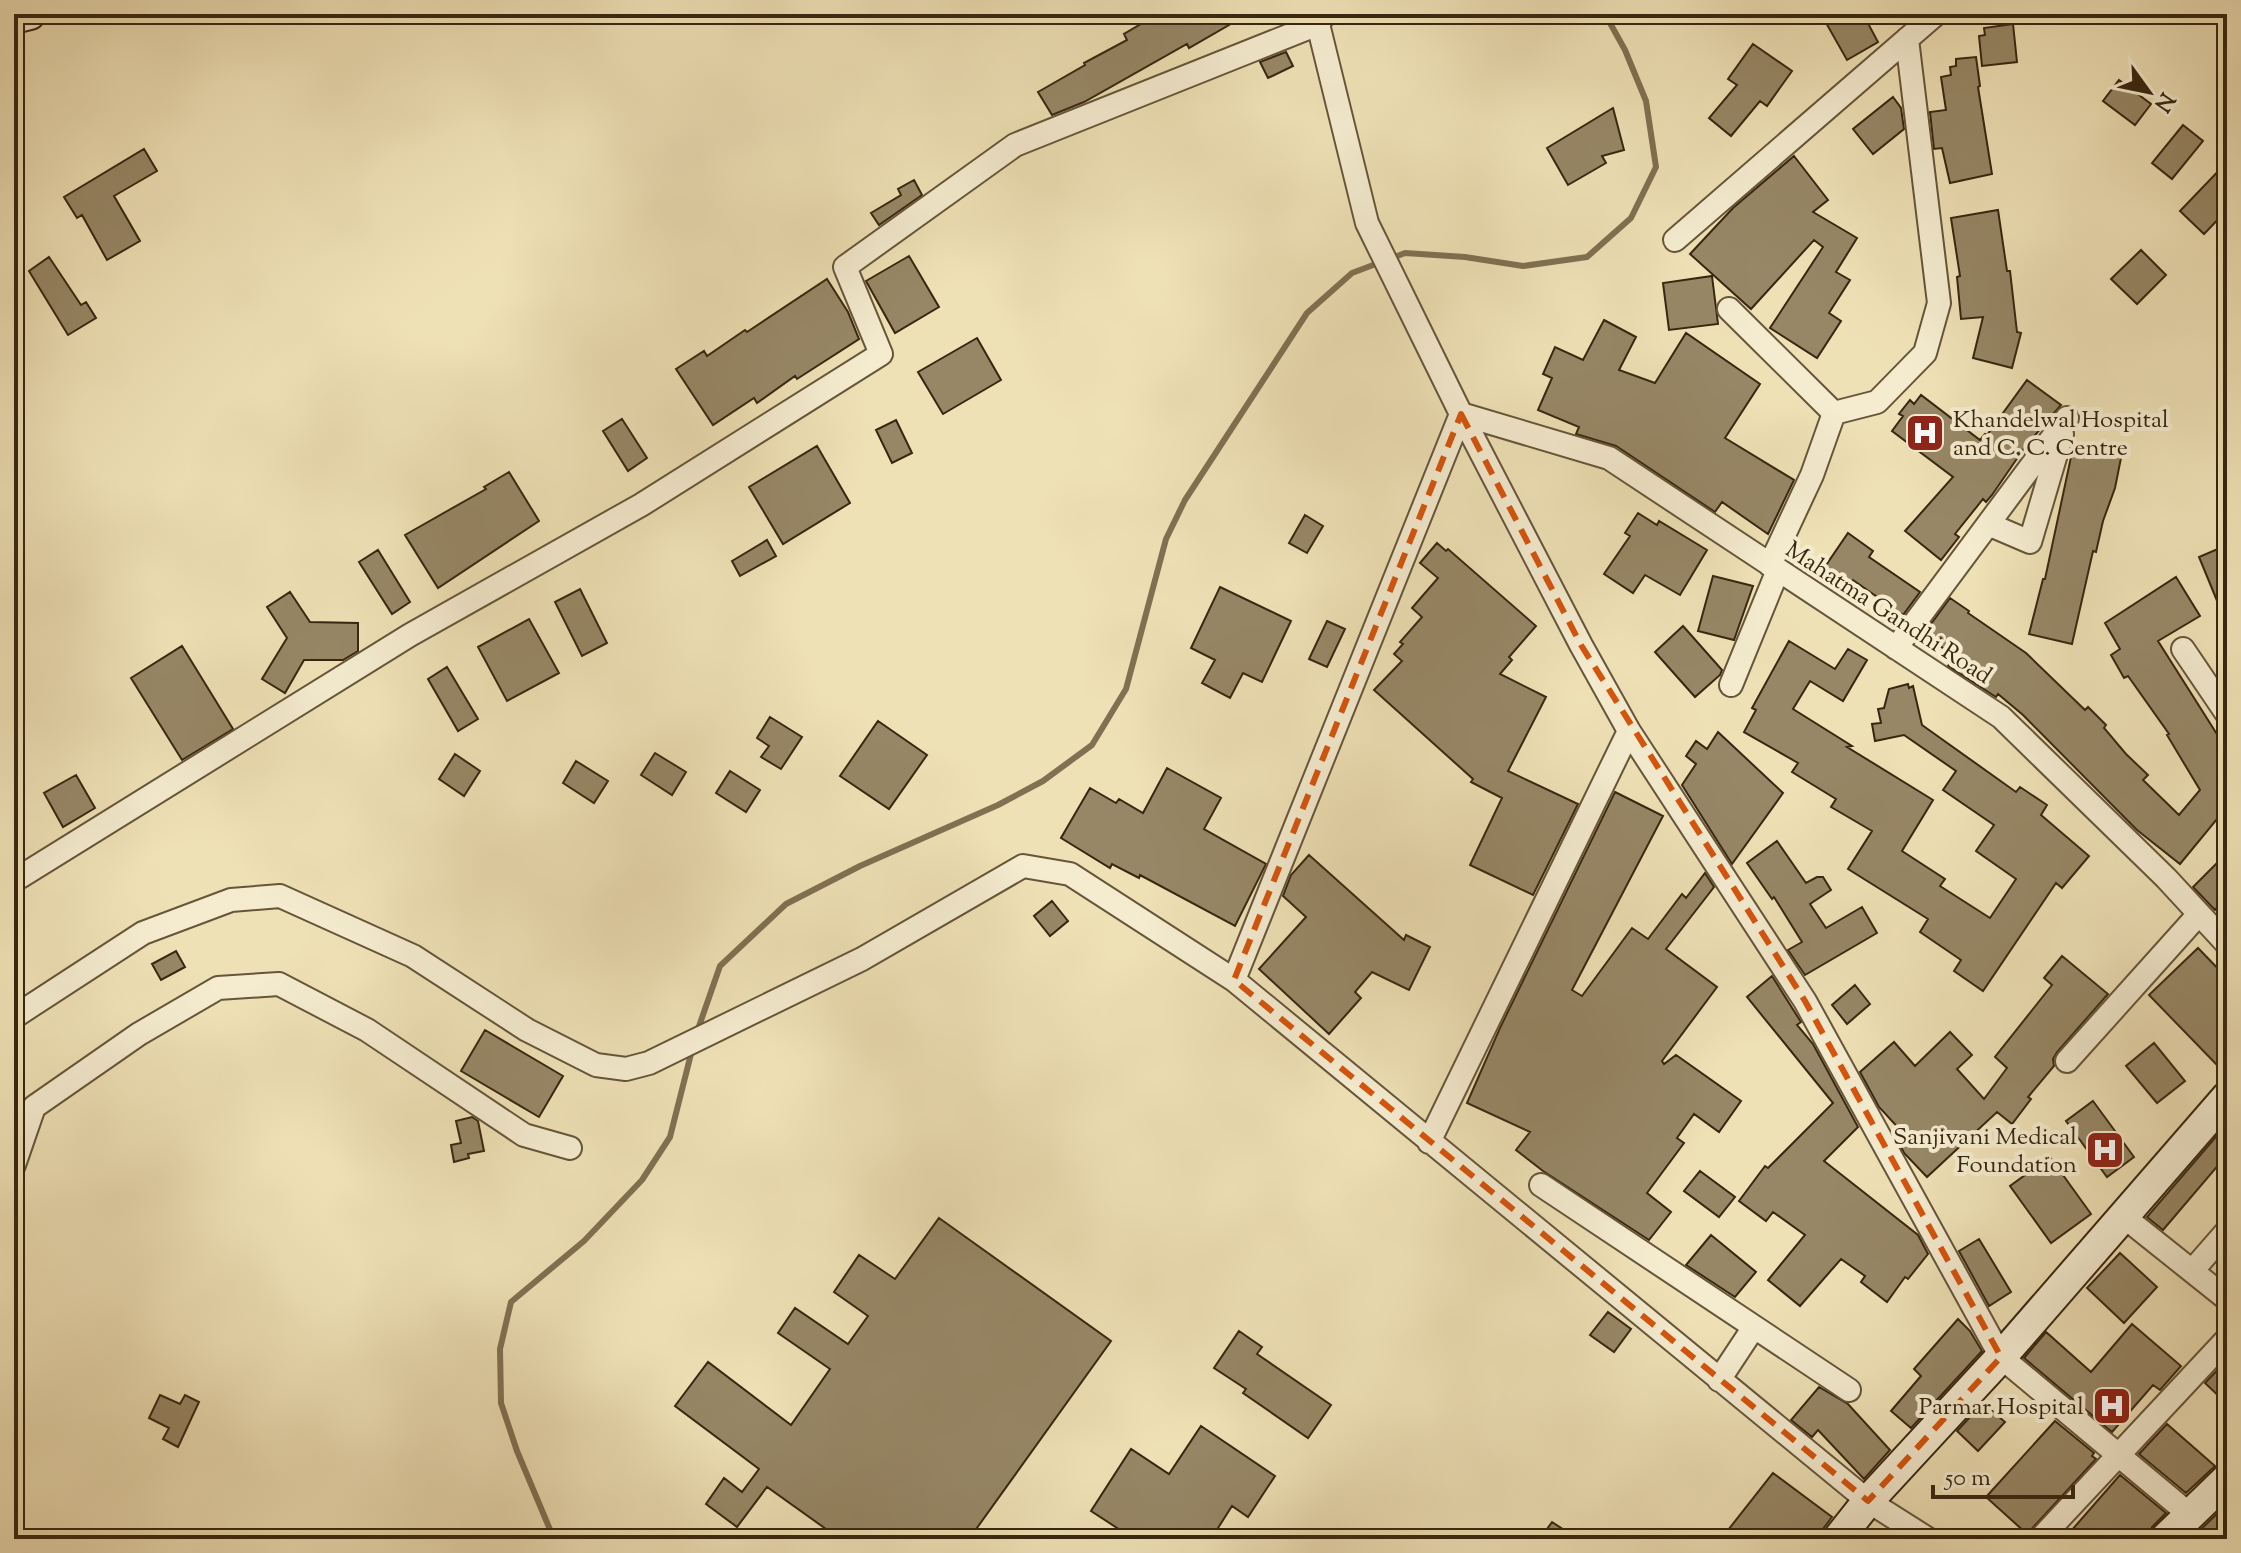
<svg xmlns="http://www.w3.org/2000/svg" width="2241" height="1553" font-family="'Sorts Mill Goudy',serif">
<rect width="100%" height="100%" fill="#efe1b6"/>
<filter id="stains"><feTurbulence type="fractalNoise" baseFrequency=".0025" numOctaves="4"/><feColorMatrix values="0 0 0 0 .2 0 0 0 0 .09 0 0 0 0 .02 0 0 0 .5 -.17"/></filter>
<radialGradient id="worn" r=".72"><stop offset=".6" stop-color="#630" stop-opacity="0"/><stop offset="1" stop-color="#630" stop-opacity=".3"/></radialGradient>
<g fill="none" stroke-linecap="round" stroke-linejoin="round">
<!-- stream -->
<path stroke="#817052" stroke-width="6" d="M1392,258l13,-5 60,4 58,9 64,-9 44,-39 25,-51 -10,-66 -21,-51 -20,-36
M697,1032l23,-66 66,-62 74,-38 138,-61 45,-24 49,-36 34,-56 40,-150 19,-39 122,-187 45,-40 29,-11
M554,1539l-37,-88 -16,-48 -1,-54 11,-47 73,-61 58,-61 28,-43 22,-87"/>
</g>
<!-- building -->
<path fill="#978766" stroke="#382610" stroke-width="2" d="M1158,14h90l-59,34 -2,-4 -103,58 -32,13 -14,-23 47,-27 -1,-2 43,-23 -3,-6z
M1821,14h42l15,28 -31,18z
M2013,24l4,38 -35,4 -3,-30 6,-1 -1,-7z
M1753,44l39,27 -25,35 -7,-5 -29,35 -22,-18 28,-33 -9,-6z
M1286,52l7,14 -25,12 -8,-16z
M1976,57l4,29 -2,1 14,87 -42,9 -8,-35 -8,1 -4,-37 16,-2 -5,-33 10,-2 -1,-8 6,-1v-7z
M2119,80l32,24 -16,21 -32,-24z
M1893,97l8,11 3,21 -31,25 -20,-25z
M1613,108l11,42 -22,6 4,7 -38,22 -21,-37z
M2183,125l20,16 -31,38 -20,-16z
M144,149l13,22 -43,25 26,45 -33,19 -25,-45 -5,3 -13,-21z
M1794,156l34,44 -15,12 44,26 -21,34 14,8 -21,33 12,8 -24,37 -47,-30 53,-81 -9,-7 -63,69 -61,-55 43,-46z
M2227,162v48l-23,24 -24,-23z
M914,180l8,15 -43,30 -8,-12 30,-18 -3,-6z
M1998,210l9,61h3l7,61 4,1 -9,35 -39,-10 10,-41 -22,2 -4,-42 3,-1 -9,-58z
M2141,250l25,25 -29,29 -26,-25z
M909,256l30,51 -44,26 -29,-52z
M49,257l32,48 5,-3 10,16 -28,17 -39,-64z
M1712,276l6,48 -49,6 -6,-47z
M827,279l21,33 11,27 -62,40 -2,-3 -38,27 -3,-5 -41,27 -37,-56 28,-18 3,5 38,-26 2,2z
M1604,320l32,17 -17,33 36,13 31,-50 74,51 -35,54 69,42 -26,54 -46,-32 -7,10 -99,-66 -40,-12 3,-7 -41,-17 14,-32 -9,-4 12,-27 28,13z
M977,338l24,42 -58,34 -25,-42z
M2027,380l34,25 -36,42 -33,48 -6,7 -3,-3 -28,35 4,3 -18,23 -36,-29 48,-54 -61,-46 11,-15 -4,-2 11,-14 4,4 7,-9 59,45 5,-6 2,1z
M622,419l25,39 -19,13 -25,-40z
M896,420l16,33 -20,10 -16,-33z
M2074,443l48,10 -7,35 -12,33 -7,31 -3,-1 -21,93 -43,-10 14,-55h2z
M817,446l33,57 -67,41 -34,-57z
M509,472l30,49 -101,67 -33,-53 81,-46 -2,-2z
M1638,513l19,12 2,-4 48,29 -27,45 -35,-20 -12,18 -29,-19 26,-38 -5,-3z
M1305,515l18,11 -16,27 -18,-10z
M1848,533l25,18 -4,6 51,35 -17,23 -50,-35 -6,8 -25,-17z
M767,540l9,16 -36,20 -8,-15z
M1437,543l9,8 2,-2 88,77 -27,31 3,3 -12,14 46,23 -38,74 70,33 -45,91 -63,-30 32,-67 -31,-16 2,-3 -99,-89 28,-29 -8,-7 9,-10 -3,-2 22,-25 -10,-9 26,-30 -18,-15z
M2227,545v80l-28,-68z
M378,550l32,52 -18,12 -33,-52z
M1713,576l40,10 -19,54 -36,-9z
M2176,577l24,39 -42,25 69,109v57l-47,57 -43,-34 -114,-115 -25,-21 -2,3 -48,-31 7,-10 -32,-21 27,-37 19,13 -1,2 58,40 59,57 3,-3 18,18 -2,3 22,26 22,21 -5,5 36,35 21,-25 -33,-55 2,-1 -41,-58 -4,2 -13,-23 9,-6 -15,-26z
M1220,587l71,34 -29,61 -19,-9 -13,25 -28,-15 13,-23 -24,-12z
M580,589l27,54 -25,13 -27,-54z
M290,592l20,30 48,1v28l-15,9h-39l-19,33 -23,-14 25,-41 -20,-31z
M529,619l30,54 -52,28 -29,-54z
M1327,621l18,8 -18,38 -18,-8z
M1683,626l39,44 -2,5 -25,22 -40,-45z
M1789,641l46,28 13,-20 19,11 -24,41 -33,-20 -17,28 59,37 -5,1 86,53 -31,51 43,28 -5,7 50,32 26,-39 -40,-28 18,-26 -51,-35 13,-19 -52,-36 -29,6 -3,-17 9,-1 -3,-14 6,-1 5,-19 19,-5 1,4 4,-2 9,39 94,67 4,-5 27,18 -6,10 48,41 -27,32 -6,-5 -73,108 -29,-20 7,-11 -41,-28 8,-13 -80,-50 24,-38 -41,-24 5,-8 -44,-27 6,-9 -54,-31 12,-22 -4,-2z
M182,646l51,83 -51,31 -51,-82z
M447,667l31,52 -20,12 -30,-52z
M770,717l32,20 -21,32 -20,-12 8,-11 -12,-8z
M878,721l49,34 -38,54 -49,-33z
M1718,732l65,61 -51,71 -50,-79 14,-21 -10,-8 10,-15 11,8z
M655,753l31,19 -14,23 -31,-20z
M455,754l25,17 -16,25 -25,-17z
M576,761l32,20 -14,22 -31,-20z
M1167,768l54,30 -17,31 62,35 -31,62 -95,-51 -1,3 -27,-14 -2,4 -49,-30 29,-50 26,15 3,-4 24,14z
M730,771l30,19 -14,22 -30,-19z
M76,775l19,33 -32,19 -19,-34z
M1615,792l48,24 -91,174 10,6 50,-68 16,11 34,-45 4,4 19,-25 9,14 -48,62 51,38 -55,74 2,3 12,-9 65,46 -22,31 -25,-18 -17,24 7,5 -37,50 24,19 -22,28 -106,-69 -27,-21 14,-18 -63,-29 33,-75z
M1777,841l29,42 11,-6h6l8,13 -21,14 16,24 36,-21 15,26 -72,42 -17,-25 14,-8 -28,-45 -2,2 -25,-36z
M2227,853v44l-12,13 -22,-23z
M1309,855l95,85 2,-5 24,12 -21,43 -37,-18 -17,20 6,6 -32,36 -70,-65 47,-52 -23,-21 8,-21z
M1052,901l16,20 -18,15 -16,-20z
M2198,948l29,30v79l-9,9 -69,-71z
M176,951l9,16 -24,13 -9,-16z
M2062,956l46,38 -51,58 -4,7 1,7 -26,31 3,2 -19,25 -15,-12 -70,65 -23,-24 -7,-14 7,-5 -25,-27 -19,-35 34,-30 21,24 35,-34 22,23 -15,14 27,30 23,-31 -12,-11 57,-72 -8,-7z
M1772,976l29,46 -4,3 16,19 45,83 -34,34 94,74 10,19 -20,25 -3,-2 -18,25 -26,-20 4,-6 -24,-17 -41,47 -32,-26 37,-45 -32,-23 -7,9 -27,-20 26,-35 3,2 65,-65 -86,-106z
M1855,985l15,19 -23,20 -15,-19z
M485,1030l78,46 -24,41 -78,-46z
M2154,1043l31,38 -28,22 -31,-37z
M2093,1101l41,56 -27,20 -41,-56z
M472,1117l6,4 6,30 -16,3 1,4 -15,4 -3,-17 10,-2 -5,-22z
M2227,1124v31l-64,75 -16,-13z
M2050,1157l41,57 -40,29 -41,-57z
M1700,1171l35,26 -16,20 -35,-26z
M939,1218l172,123 -142,198h-129l-73,-52 -30,40 -31,-23 18,-26 18,14 17,-23 -84,-63 33,-44 83,63 39,-56 -52,-36 17,-25 53,36 20,-28 -34,-24 25,-37 36,24z
M1711,1235l45,37 -21,25 -49,-32z
M1979,1239l32,53 -22,14 -30,-55z
M2120,1253l37,34 -33,36 -37,-35z
M1608,1312l23,17 -17,23 -24,-17z
M1958,1319l12,12 12,20 -71,77 -20,-17 30,-35 -7,-7z
M2132,1324l49,42 -21,24 -7,-5 -41,47 -88,-74 22,-26 45,40z
M1239,1331l23,16 -5,7 74,51 -23,33 -65,-45 3,-4 -32,-21z
M2227,1360v44l-22,-21z
M1819,1387l29,17 42,46 -26,29 -46,-49 -6,7 -21,-17z
M160,1395l20,9 5,-9 14,7 -21,45 -15,-8 6,-11 -20,-10z
M1983,1403l22,19 -27,29 -21,-20z
M2055,1421l39,32 -2,3 4,3 -69,75 -41,-37z
M2167,1424l48,42 -29,27 -47,-39z
M1201,1426l74,50 -27,41 -16,-11 -21,33h-77l-43,-28 40,-62 38,25z
M1773,1473l59,44 -9,12 -3,10h-99z
M2120,1475l46,38 -14,14 -4,12h-84z
M2227,1504v35h-36z
M1552,1522l26,17h-38z"/>
<g fill="none" stroke-linecap="round" stroke-linejoin="round">
<!-- street casing -->
<g stroke="#66553a" stroke-width="26">
<path id="street" d="M1325,14l-7,10 49,199 94,191 120,231 48,86 176,270 196,356 188,157
M1675,240l261,-226
M1729,309l105,104
M1988,524l42,18 32,-108
M1770,565l42,-90 22,-62 43,-11 48,-49 14,-50 -32,-264
M1896,648l171,-230
M2183,649l44,65
M1731,685l47,-115
M20,877l390,-242 231,-130 240,-151 -36,-87 170,-122 303,-121
M14,1017l129,-84 88,-33 49,-4 133,60 114,74 69,35 30,4 23,-6 213,-104 161,-93 47,8 164,106
M2067,1061l132,-147
M1429,1142l200,-411
M14,1165l20,-58 105,-73 79,-46 61,-4 88,46 157,105 46,13
M1541,1185l308,205
M2123,1216l104,83
M2192,1271l35,-40
M1719,1380l35,-53
M1928,1539l-60,-38 -634,-521 227,-566 148,44 392,259 165,161 61,66
M2040,1539l187,-200"/>
</g>
<!-- secondary casing -->
<g stroke="#382610" stroke-width="34">
<path id="secondary" d="M14,18l16,-4
M1838,1539l30,-38 133,-144 226,-260
M2165,1539l62,-60"/>
</g>
<!-- street -->
<use href="#street" stroke="#f5ecd0" stroke-width="22"/>
<!-- secondary -->
<use href="#secondary" stroke="#f5ecd0" stroke-width="30"/>
</g>
<!-- marked area -->
<path fill="none" stroke="#d6540c" stroke-width="6" stroke-dasharray="16 10" stroke-linejoin="round" d="M1461,414l120,231 224,356 196,356 -133,144 -634,-521z"/>
<!-- icons -->
<defs>
<g id="hospital-square" transform="scale(2)"><rect x="-9" y="-9" width="18" height="18" rx="4" fill="#8f2418" stroke="#f5ecd0"/><path d="M-5-5h3v3.5h4V-5h3V5h-3V1.5h-4V5h-3Z" fill="#fff"/></g>
</defs>
<g fill-rule="evenodd">
<use href="#hospital-square" x="1925" y="433"/>
<use href="#hospital-square" x="2105" y="1150"/>
<use href="#hospital-square" x="2112" y="1406"/>
</g>
<g text-anchor="middle" stroke-width="8" stroke-linejoin="round" paint-order="stroke">
<!-- poi labels -->
<g font-size="24" fill="#382610" stroke="#f5ecd0" text-anchor="end">
<text x="1953" y="427" text-anchor="start">Khandelwal Hospital<tspan x="1953" dy="28">and C. C. Centre</tspan></text>
<text x="2077" y="1144">Sanjivani Medical<tspan x="2077" dy="28">Foundation</tspan></text>
<text x="2084" y="1414">Parmar Hospital</text>
</g>
<!-- street labels -->
<g font-size="24" fill="#382610" stroke="#f5ecd0">
<text transform="translate(1889 612) rotate(33)" y="8">Mahatma Gandhi Road</text>
</g>
</g>
<!-- margin -->
<rect width="2241" height="1553" fill="none" stroke="#efe1b6" stroke-width="48"/>
<rect x="16" y="16" width="2209" height="1521" fill="none" stroke="#382610" stroke-width="4"/>
<rect x="24" y="24" width="2193" height="1505" fill="none" stroke="#382610" stroke-width="2"/>
<!-- north arrow -->
<g transform="translate(2149 92) rotate(123)" stroke="#f5ecd0" stroke-width="6" paint-order="stroke">
<path d="M0-6L14 30L0 20L-14 30Z" fill="#382610"/>
<text y="-12" font-size="22" font-weight="bold" text-anchor="middle" fill="#382610">N</text>
</g>
<!-- scale -->
<path d="M1933 1485v12h140v-12" fill="none" stroke="#382610" stroke-width="4"/>
<text x="1945" y="1485" font-size="24" fill="#382610" stroke="#f5ecd0" stroke-width="6" paint-order="stroke">50 m</text>
<rect width="100%" height="100%" filter="url(#stains)"/>
<rect width="100%" height="100%" fill="url(#worn)"/>
</svg>
